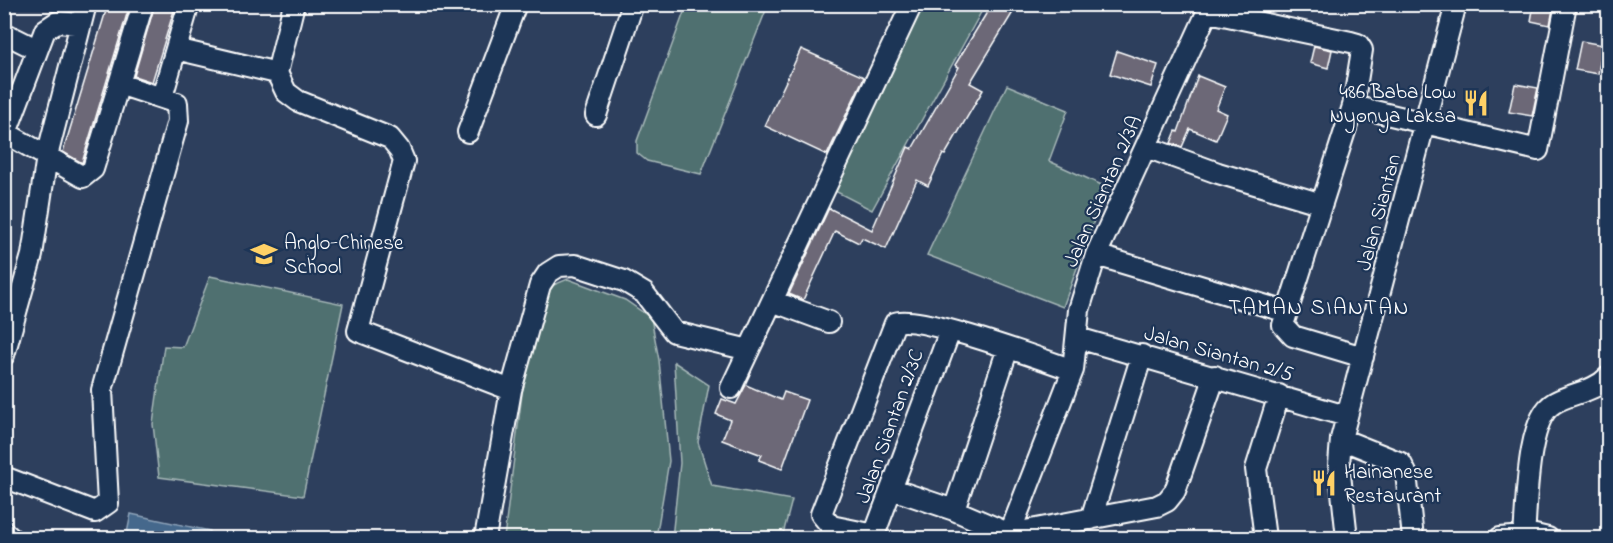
<svg xmlns="http://www.w3.org/2000/svg" width="1613" height="543" font-family="'Indie Flower',sans-serif">
<rect width="100%" height="100%" fill="#2d3f5d"/>
<filter id="ink" filterUnits="userSpaceOnUse"><feTurbulence type="fractalNoise" baseFrequency=".0167" numOctaves="2"/><feDisplacementMap in="SourceGraphic" scale="12" xChannelSelector="R" yChannelSelector="G"/><feConvolveMatrix kernelMatrix="1 2 1 2 8 2 1 2 1" color-interpolation-filters="sRGB"/></filter>
<g filter="url(#ink)">
<!-- green -->
<path fill="#4f7070" stroke="#a7b8b8" stroke-width="1.5" d="M687,4l81,1 -67,169 -54,-13 -10,-8v-12z
M921,5h64l-113,205 -41,-21z
M1007,85l61,25 -19,51 57,26 -43,120 -136,-52z
M210,276l133,28 -40,192 -144,-19 -6,-53 11,-78 19,1z
M568,279l57,21 26,18 8,42 10,101 -13,77h-152l20,-160 27,-92z
M674,362l35,23 -11,57 14,44 80,14 -10,38h-110l8,-75z"/>
<!-- water -->
<path fill="#44688c" stroke="#8fa4ba" stroke-width="1.5" d="M131,514l79,17 -1,7h-83z"/>
<!-- building -->
<path fill="#6c6877" stroke="#fff" stroke-width="1.5" d="M108,4h22l-48,159 -19,-11z
M155,4h21l-24,78 -18,-6z
M992,4h26l-48,79 13,7 -38,65 -2,-1 -15,32 -11,-6 -31,69 -24,-11 -3,5 -24,-12 -32,69 -14,-6 40,-86 43,22 36,-83 4,2 47,-82 -4,-2z
M1534,4h20l-4,21 -19,-4z
M1581,41l22,4 -5,29 -23,-4z
M1314,46l18,4 -4,18 -18,-5z
M801,49l63,28 -37,78 -62,-29z
M1117,51l41,14 -7,22 -41,-13z
M1198,76l27,11 -9,22 11,5 -11,26 -26,-11 -8,18 -11,-4 5,-12 2,1z
M1515,84l23,4 -6,28 -23,-4z
M746,385l35,15 3,-8 23,8 -25,69 -23,-9 3,-5 -40,-15 8,-20 -14,-6 6,-15 14,5z"/>
<g fill="none" stroke-linecap="round" stroke-linejoin="round">
<!-- minor casing -->
<g stroke="#fff" stroke-width="24">
<path id="minor" d="M294,4l-17,69 9,19 12,9 92,37 9,11 5,12 -46,170 153,59
M1209,12l142,30 7,2 4,6 -9,56 -70,219 10,11 70,21
M4,33l32,16
M176,49l101,24
M119,84l24,-80
M162,97l27,-93
M1353,106l185,44 28,-146
M596,115l37,-111
M468,132l48,-128
M1146,147l72,26 104,31
M1096,255l191,57
M772,301l57,21
M1078,338l268,78
M4,355l28,-100 15,-99 39,-152
M731,388l181,-384
M1341,439l60,24 5,10 7,65
M4,477l91,35 13,-9 -6,-113 76,-269 -1,-18 -58,-19 -26,85 -10,8 -77,-44 39,-103 12,-8 24,2
M892,489l62,21 56,24 147,-28 10,-5 8,-10 40,-115
M954,510l54,-162
M1091,519l51,-164
M4,532l7,6
M875,535l-44,-9 -10,-12 74,-191c20,-10 149,37 178,47
M1524,536c3,-31 2,-117 30,-133 17,-10 40,-11 54,-26
M485,538l26,-148 29,-105 8,-12 11,-7 16,-1 49,16 20,12 30,39 75,18
M873,538l77,-207
M1008,538l65,-168 6,-60 17,-55 115,-251
M1265,538l-9,-69 23,-74
M1347,538l-8,-73 2,-26 115,-435
M1500,538l35,-3 13,3"/>
</g>
<!-- minor -->
<use href="#minor" stroke="#1d3557" stroke-width="20"/>
</g>
</g>
<!-- icons -->
<defs>
<g id="restaurant-bare" transform="scale(2.07)"><path d="M-5-6h1v4h1v-4h1v4h1v-4h1v5L-1.5 .5V6h-2V.5L-5-1ZM5-6V6H3V1.5H1.5Q1.5-4 5-6Z" fill="#ffd166" stroke="#1d3557" stroke-width="2.5" paint-order="stroke"/></g>
<g id="school-bare" transform="scale(2.07)"><path d="M0-5L7-2L0 1L-7-2ZM-4 1L0 2.5L4 1V4Q0 6-4 4Z" fill="#ffd166" stroke="#1d3557" stroke-width="2.5" paint-order="stroke"/></g>
</defs>
<g fill-rule="evenodd">
<use href="#restaurant-bare" x="1476" y="103"/>
<use href="#school-bare" x="264" y="254"/>
<use href="#restaurant-bare" x="1324" y="483"/>
</g>
<g text-anchor="middle" stroke-width="4.5" stroke-linejoin="round" paint-order="stroke">
<!-- poi labels -->
<g font-size="21" fill="#fff" stroke="#1d3557" text-anchor="start">
<text x="1456" y="98" text-anchor="end">486 Baba Low<tspan x="1456" dy="24">Nyonya Laksa</tspan></text>
<text x="284" y="249">Anglo-Chinese<tspan x="284" dy="24">School</tspan></text>
<text x="1344" y="478">Hainanese<tspan x="1344" dy="24">Restaurant</tspan></text>
</g>
<!-- street labels -->
<g font-size="21" fill="#fff" stroke="#1d3557">
<text transform="translate(1102 191) rotate(-66)" y="7">Jalan Siantan 2/3A</text>
<text transform="translate(1378 212) rotate(-75)" y="7">Jalan Siantan</text>
<text transform="translate(1219 353) rotate(16)" y="7">Jalan Siantan 2/5</text>
<text transform="translate(889 426) rotate(-70)" y="7">Jalan Siantan 2/3C</text>
</g>
<!-- neighbourhood labels -->
<g font-size="22" letter-spacing="1.5" fill="#fff" stroke="#1d3557">
<text x="1319" y="314">TAMAN SIANTAN</text>
</g>
</g>
<!-- margin -->
<rect width="1613" height="543" fill="none" stroke="#1d3557" stroke-width="24"/>
<rect x="12" y="12" width="1589" height="519" fill="none" stroke="#fff" stroke-width="2" filter="url(#ink)"/>
</svg>
